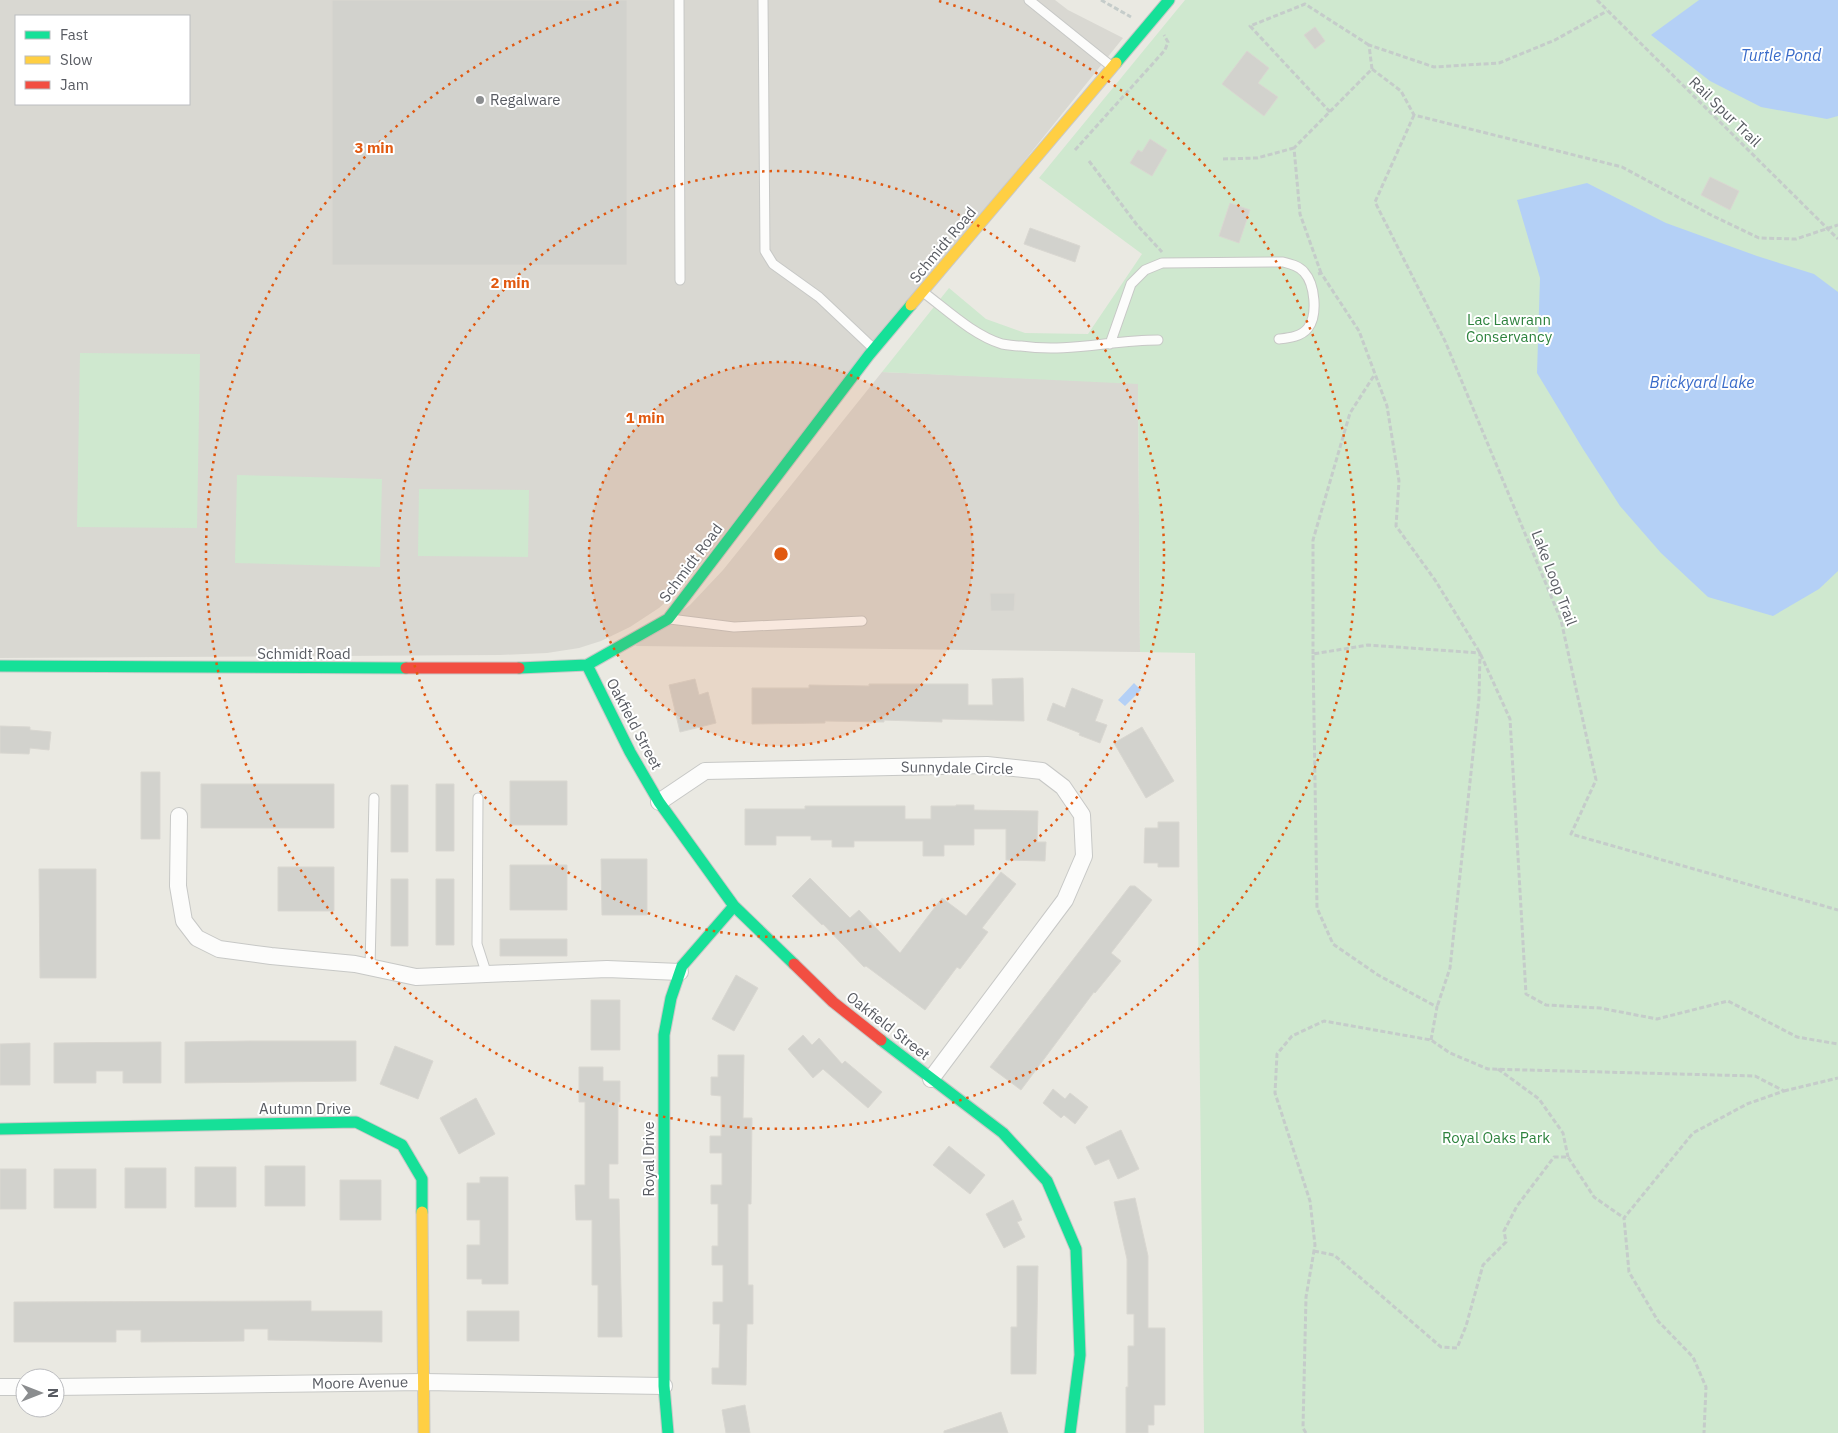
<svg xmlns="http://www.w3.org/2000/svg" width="1838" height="1433" font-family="'IBM Plex Sans',sans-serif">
<rect width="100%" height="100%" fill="#eae9e2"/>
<!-- industrial -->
<path fill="#d9d8d2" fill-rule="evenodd" d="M0,0h1055l13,10 55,28 -442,550 -22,20 -29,19 -29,14 -22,7 -32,5 -47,2 -500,3zM16,16h173v88h-173z
M882,372l256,11 2,269 -505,-6 55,-41 33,-35z"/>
<!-- green -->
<path fill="#cfe8cf" d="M1185,0h653v1433h-634l-9,-780 -55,-1 -2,-268 -256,-12 67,-84 37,31 39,14 63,1 54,-80 -103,-76z
M80,353l120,1 -3,174 -120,-1z
M237,475l145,4 -2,88 -145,-4z
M419,489l110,1 -1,67 -110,-1z"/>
<!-- water -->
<path fill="#b4d0f6" d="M1699,0h139v116l-11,3 -66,-12 -51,-26 -59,-46z
M1587,183l79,40 91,33 57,18 24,18v279l-19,18 -46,27 -65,-19 -47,-44 -41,-47 -37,-57 -46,-76 3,-95 -23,-78z
M1134,683l7,7 -16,16 -7,-6z"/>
<!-- building -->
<path fill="#d2d2cd" stroke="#d9d7d1" d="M332,0h295v265h-295z
M1315,27l10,14 -10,8 -11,-14z
M1247,51l22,17 -11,15 20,14 -14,19 -42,-32z
M1150,139l17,11 -15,26 -22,-13 8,-13 4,2z
M1710,177l29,14 -9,19 -29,-15z
M1230,203l20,7 -11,33 -20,-7z
M1030,228l50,18 -5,16 -51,-18z
M990,593h25l-1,18h-23z
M1023,678l1,43 -82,-2v3l-58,-2v2l-59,-1v2l-73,1v-36h57v-3l60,1v-2h99v21h25l-1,-26z
M695,679l4,16 9,-3 8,31 -36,9 -11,-47z
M1072,688l31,12 -8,21 12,4 -7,18 -21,-8 1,-2 -33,-13 6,-17 12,5z
M0,726l30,1v3l21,2 -2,18 -19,-2 -1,6 -29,-1z
M1142,727l32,54 -28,17 -32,-55z
M141,772h19v67h-19z
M510,781h57v44h-57z
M201,784h133v44h-133z
M436,784h18v67h-18z
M391,785h17v67h-17z
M956,805h18v5l64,1 -1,31h9l-1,19 -39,-1v-31h-32v16h-30v11h-21v-15h-69v6h-22v-7h-21v-4h-35v9h-31v-36h60v-3h100v13h26v-13h25z
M1158,822h21v45h-21v-4h-14l1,-35h13z
M601,859h46v56h-45z
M510,865h57v45h-57z
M278,867h56v44h-56z
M39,869h57v109h-56z
M1001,872l15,12 -34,44 6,4 -28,37 -3,-2 -32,43 -59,-44 -2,1 -41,-43 -1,1 -30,-29 18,-18 40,40 9,-8 41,43 42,-55 24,18z
M391,879h17v67h-17z
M436,879h18v66h-18z
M1130,886h5l17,14 -41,53 10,8 -26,32 -1,-1 -73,98 -31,-23z
M500,939h67v17h-67z
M736,975l22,13 -24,43 -22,-12z
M591,1000h29v50h-29z
M803,1035l9,10 7,-7 23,26 3,-3 37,31 -14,16 -45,-39 -10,9 -25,-29z
M251,1041h105v40l-171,2v-41z
M161,1042v41h-38v-12h-27v12h-42v-40z
M30,1043v42h-30v-41z
M395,1046l38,15 -15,38 -38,-15z
M718,1055h26l-1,63h9l-1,86h-3v81h5v39h-6l-1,61 -34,-1v-16h7l1,-44h-7v-22h10v-37h-11v-19h6v-42h-7v-19h11v-32h-12v-17h11v-40l-10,-1v-18h7z
M579,1067h24v14h17v21h-2v62h-9v35h10l3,138h-24v-52h-6v-65h-16l-1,-35h10v-83h-6z
M1053,1089l12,10 5,-6 18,14 -13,17 -11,-9 -3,3 -18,-15z
M476,1098l19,36 -36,20 -19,-36z
M1121,1130l18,39 -21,10 -9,-20 -14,6 -9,-18z
M949,1146l36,29 -15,19 -37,-29z
M265,1166h40v40h-40z
M195,1167h41v40h-41z
M125,1168h41v40h-41z
M0,1169h26v40h-26z
M54,1169h42v39h-42z
M480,1177h28v107h-26v-5h-15v-34h13v-25h-13v-37h13z
M340,1180h41v40h-41z
M1135,1198l13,58v72h17v77h-11v20h-6v8h-22v-46h2v-41h6v-32h-7v-55l-13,-57z
M1013,1200l9,20 -5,2 8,15 -21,11 -18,-34z
M1017,1266h21l-2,108h-25v-47h6z
M311,1301v10h71v31l-114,-2v-11h-24v12l-103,1v-12h-25v12h-102v-40z
M467,1311h52v30h-52z
M745,1405l5,28h-24l-4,-23z
M1001,1412l7,21h-64v-2z"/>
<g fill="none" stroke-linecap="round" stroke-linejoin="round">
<!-- lane casing -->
<g stroke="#c7c8c6" stroke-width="11">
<path id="lane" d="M679,0l1,280
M763,0l2,251 8,13 46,33 54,51
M1029,0l82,66
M923,292c24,18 50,43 79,52 6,1 13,2 19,2 47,7 91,-6 137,-6
M1110,344l21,-60 14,-14 17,-7 121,-1c8,2 16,4 21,10 11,12 14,43 4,56 -7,9 -20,10 -29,11
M670,619l64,8 128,-6
M478,798l-1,146 10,31
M370,967l4,-169"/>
</g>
<!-- street casing -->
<g stroke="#c7c8c6" stroke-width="18">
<path id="street" d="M659,802l46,-31 282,-6 55,6 21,16 19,28 2,41 -19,44 -134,179
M179,816l-1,70 6,35 13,17 22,11 52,7 84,8 61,13 191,-8 73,3
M0,1387h25
M55,1387l369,-5 240,4"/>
</g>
<!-- fast casing -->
<g stroke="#c8c8c7" stroke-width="13">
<path id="fast" d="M1116,63l53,-63
M587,665l43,87 29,50 75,104 60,58
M0,666l406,2
M519,668l68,-3 81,-46 201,-264 42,-50
M881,1040l122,93 44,48 29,68 4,106 -10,78
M0,1129l356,-7 46,23 20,34v33
M668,1433l-4,-47v-351l7,-37 11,-32 52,-60"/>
</g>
<!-- slow casing -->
<g stroke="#c8c8c7" stroke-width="13">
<path id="slow" d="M911,305l205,-242
M422,1212l2,221"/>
</g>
<!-- jam casing -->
<g stroke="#c8c8c7" stroke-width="13">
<path id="jam" d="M406,668h113
M794,964l39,38 48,38"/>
</g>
<!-- path -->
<path stroke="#c5ccca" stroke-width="3" stroke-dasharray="5 2.5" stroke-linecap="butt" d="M1101,0l30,17
M1597,0l241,239
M1372,69l-3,-24 65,22 65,-4 56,-23 52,-29
M1330,112l-80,-86 55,-22 64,41
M1414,115l-39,87 70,139 116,279 35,160 -25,54 267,76
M1075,150l90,-100 3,-8 -4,-7
M1223,159l34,-1 37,-10
M1089,161l48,64 25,27
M1321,273l-21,-59 -6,-66 78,-79 29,22 13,24 208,52 91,49 46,22 37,1 42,-14
M1318,274l3,-1 38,58 28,75 12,75 -3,45 39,54 45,73 30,66 16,275 20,11 54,3 57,11 71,-18 69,36 41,7
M1313,654v-114l37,-127 25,-39
M1431,1040l6,-33 -59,-32 -45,-31 -16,-36 -4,-254 55,-9 112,8 -1,45 -29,270 -13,39
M1498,1069l41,30 24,34 5,24
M1784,1091l54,-13
M1314,1251l20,4 107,92 16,1 9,-22 17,-61 23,-23 -2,-11 13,-25 37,-49h14l26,40 30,21
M1306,1433l-3,-5 3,-131 9,-52 -5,-44 -35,-108 2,-39 15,-18 32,-15 107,19 19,13 38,16 267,7 29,15 -37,13 -54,29 -69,85 5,54 29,49 35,36 13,30 -2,46"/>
<!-- lane -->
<use href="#lane" stroke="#fcfcfb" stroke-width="9"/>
<!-- street -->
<use href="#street" stroke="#fcfcfb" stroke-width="16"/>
<!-- fast -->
<use href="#fast" stroke="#16e098" stroke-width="11"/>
<!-- slow -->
<use href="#slow" stroke="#ffcf43" stroke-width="11"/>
<!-- jam -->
<use href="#jam" stroke="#f24e42" stroke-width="11"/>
</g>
<!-- distance rings -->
<circle cx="781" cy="554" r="192" fill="#e15910" fill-opacity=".12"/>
<g fill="none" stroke="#e15910" stroke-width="2.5" stroke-dasharray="2.5 5">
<circle cx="781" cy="554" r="192"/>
<circle cx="781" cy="554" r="383"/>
<path d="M939 1A575 575 0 1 1 623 1"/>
</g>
<!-- markers -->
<circle fill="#8b8d8f" stroke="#fff" stroke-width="2" cx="480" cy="100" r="5"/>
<g text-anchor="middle" stroke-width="4" stroke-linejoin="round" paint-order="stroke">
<!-- poi labels -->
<g font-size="15" fill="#585b62" stroke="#fff" text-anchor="start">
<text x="490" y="105">Regalware</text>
</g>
<!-- street labels -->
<g font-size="15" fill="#585b62" stroke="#fff">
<text transform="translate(1725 112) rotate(44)" y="5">Rail Spur Trail</text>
<text transform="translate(943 245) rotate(-50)" y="5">Schmidt Road</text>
<text transform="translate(691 563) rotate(-53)" y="5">Schmidt Road</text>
<text transform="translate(1554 578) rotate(69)" y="5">Lake Loop Trail</text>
<text x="304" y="659">Schmidt Road</text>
<text transform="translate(634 724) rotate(62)" y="5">Oakfield Street</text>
<text transform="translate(957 768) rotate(1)" y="5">Sunnydale Circle</text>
<text transform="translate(888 1026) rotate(38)" y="5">Oakfield Street</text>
<text x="305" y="1114">Autumn Drive</text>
<text transform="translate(649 1159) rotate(-90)" y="5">Royal Drive</text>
<text transform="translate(360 1383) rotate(-1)" y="5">Moore Avenue</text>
</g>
<!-- park labels -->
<g font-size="15" fill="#2e833e" stroke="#fff">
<text x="1509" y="325">Lac Lawrann<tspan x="1509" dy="17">Conservancy</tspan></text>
<text x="1496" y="1143">Royal Oaks Park</text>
</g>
<!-- water labels -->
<g font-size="16" font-style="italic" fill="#396bc9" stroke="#fff">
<text x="1781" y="61">Turtle Pond</text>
<text x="1702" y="388">Brickyard Lake</text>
</g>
</g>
<circle cx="781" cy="554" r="8" fill="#e15910" stroke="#fff" stroke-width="2.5"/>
<g font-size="15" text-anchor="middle" font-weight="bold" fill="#e15910" stroke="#fff" stroke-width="4" stroke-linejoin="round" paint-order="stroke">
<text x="374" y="153">3 min</text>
<text x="510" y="288">2 min</text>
<text x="645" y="423">1 min</text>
</g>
<!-- legend -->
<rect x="15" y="15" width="175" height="90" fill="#ffffff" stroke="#bcbdc0"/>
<rect x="25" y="31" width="25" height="8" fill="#16e098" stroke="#bcbdc0"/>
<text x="60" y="40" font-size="15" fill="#585b62">Fast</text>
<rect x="25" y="56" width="25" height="8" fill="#ffcf43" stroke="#bcbdc0"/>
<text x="60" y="65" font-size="15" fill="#585b62">Slow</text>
<rect x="25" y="81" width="25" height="8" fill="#f24e42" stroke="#bcbdc0"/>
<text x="60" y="90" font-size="15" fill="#585b62">Jam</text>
<!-- north arrow -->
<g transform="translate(40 1393) rotate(90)"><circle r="24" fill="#ffffff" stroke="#bcbdc0"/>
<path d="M0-4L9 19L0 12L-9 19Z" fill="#8b8d8f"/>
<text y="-8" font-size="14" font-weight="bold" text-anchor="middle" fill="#585b62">N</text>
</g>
</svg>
